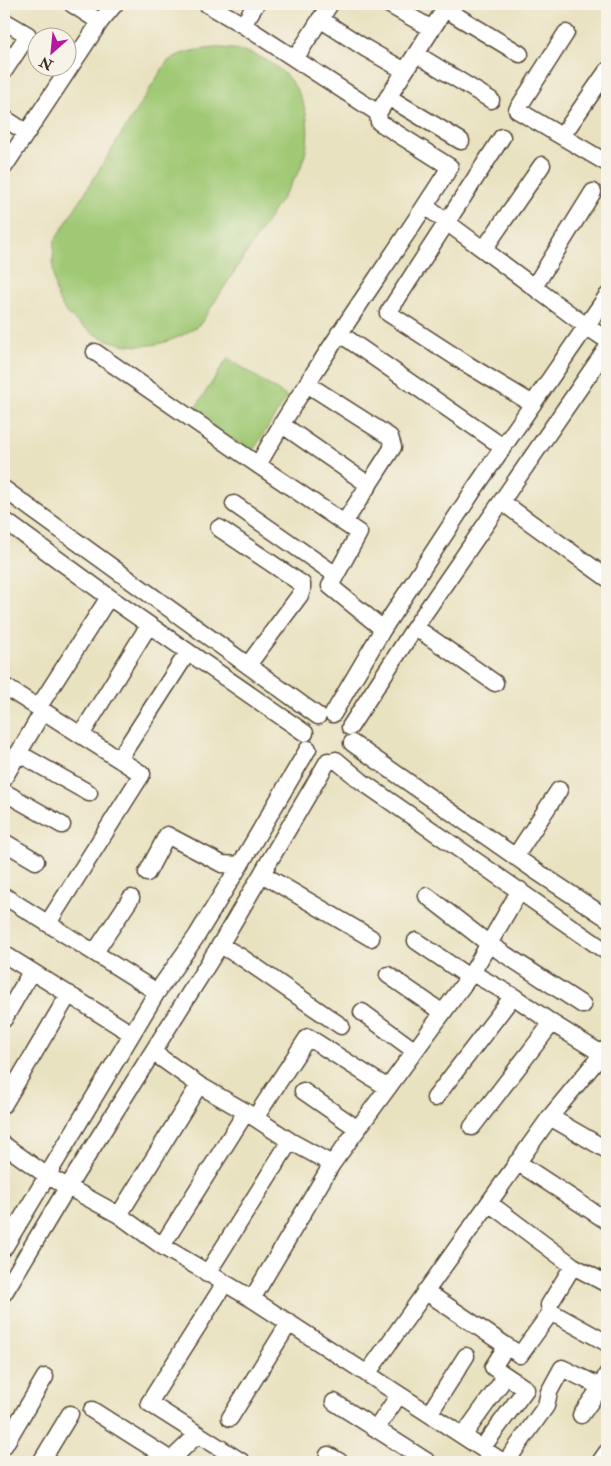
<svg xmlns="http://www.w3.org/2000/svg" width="611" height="1466" font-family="'IM FELL Double Pica',serif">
<rect width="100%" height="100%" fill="#f7f3e8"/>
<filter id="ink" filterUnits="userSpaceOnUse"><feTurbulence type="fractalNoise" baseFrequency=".02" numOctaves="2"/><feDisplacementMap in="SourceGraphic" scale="10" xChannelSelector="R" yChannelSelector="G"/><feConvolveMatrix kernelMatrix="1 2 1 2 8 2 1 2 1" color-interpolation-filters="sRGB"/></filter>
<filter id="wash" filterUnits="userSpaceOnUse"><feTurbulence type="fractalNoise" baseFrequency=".0096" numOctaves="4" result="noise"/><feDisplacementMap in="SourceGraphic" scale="20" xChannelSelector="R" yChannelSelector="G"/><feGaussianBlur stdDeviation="1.12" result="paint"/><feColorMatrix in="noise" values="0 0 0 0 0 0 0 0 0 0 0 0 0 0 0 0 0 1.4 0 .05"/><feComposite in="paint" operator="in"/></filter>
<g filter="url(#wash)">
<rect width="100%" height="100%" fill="#e9e2c1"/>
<!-- green -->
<path fill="#a0c975" stroke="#6e7a4a" d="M215,48c69,-1 111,57 85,122l-99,153c-35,28 -80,31 -117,4 -8,-6 -17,-11 -22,-21 -11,-17 -9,-44 -8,-64l112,-179c13,-12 32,-13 49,-15z
M228,358l59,39 -35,55 -60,-39z"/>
</g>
<g filter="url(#ink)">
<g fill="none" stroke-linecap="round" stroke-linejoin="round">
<!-- minor casing -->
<g stroke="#554636" stroke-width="19">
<path id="minor" d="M72,4l28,18
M207,4l36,21 135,88 70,-109
M388,4l44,25
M445,9l75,45
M320,19l45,29 40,23
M4,21l24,14 -24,36
M243,25l13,-21
M566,33l-49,77 90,53
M416,54l75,46
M295,59l35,-55
M388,97l73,44
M4,118l23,15
M562,136l45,-65
M502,137l-114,176 77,50 68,41
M4,167l96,-145 15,-18
M425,206l161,120 21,14
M484,249l58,-84
M534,287l59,-95
M339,333l164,114
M95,352l163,113 101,68 -29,53 53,43
M307,384l83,53 3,10 -49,76
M281,424l88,61
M258,465c58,-103 129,-198 192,-298l-71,-45 -1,-9
M4,489l314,227
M502,502l105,76
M234,504l102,71
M4,520l105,77 196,136
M219,528l83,56v6l-2,5 -52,70
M415,627l80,56
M4,686l138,88 -94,149
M38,708l71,-111
M333,714l50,-85 92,-141 132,-192
M350,727l65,-100 192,-279
M81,735l68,-110
M352,743l181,126 74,49
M18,753l71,40
M119,759l69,-107
M336,760l25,21 246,171
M4,778l39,-67
M4,792l58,33
M4,842l32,19
M515,857l44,-67
M147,873l20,-38 55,29 18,1
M262,874l109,64
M4,896l153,96
M427,896l62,48 94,61
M416,941l53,36
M220,945l21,12 100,69
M95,952l36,-54
M4,954l128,80
M472,973l41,23 39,27 55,34
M388,975l55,38
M362,1012l53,39
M4,1019l27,-47
M154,1053l45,32 47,27 44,29 42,23
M303,1091l55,38
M435,1098l78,-102
M4,1104l65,-110
M550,1117l57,33
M255,1118l53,-81 80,51
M472,1127l80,-104
M4,1145l42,30 73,40 43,31 90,53 251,163
M517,1162l90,59
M489,1203l84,63 34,18
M119,1215l80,-130
M162,1246l84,-134
M4,1248l153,-256 39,-55 44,-72 68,-116
M207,1274l83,-133
M225,1283l-76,120 93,59
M425,1291l95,64 31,-43 -2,-7 24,-39
M4,1293l63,-105 153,-243 108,-184
M252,1299l80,-135 140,-191 48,-83
M551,1312l56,31
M367,1374l183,-257 57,-69
M334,1402l94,60
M92,1410l79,50 27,-26
M429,1414l37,-58
M581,1415l20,-28 6,-13
M230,1418l59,-95
M376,1429l23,-34
M463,1436l38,-53
M4,1446l41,-69
M482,1448l44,-59 -33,-22 13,-20
M328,1455l12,7
M41,1462l29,-48
M506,1462l40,-56 3,-14 13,-24 39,19
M600,1462l7,-10"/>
</g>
<!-- minor -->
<use href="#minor" stroke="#fff" stroke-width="16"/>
</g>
</g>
<!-- margin -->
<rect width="611" height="1466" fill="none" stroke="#f7f3e8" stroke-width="20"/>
<!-- north arrow -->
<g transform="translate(52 52) rotate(207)"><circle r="24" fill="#f7f3e8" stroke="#aca397"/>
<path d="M0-4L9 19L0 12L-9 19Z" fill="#b5179e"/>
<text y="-8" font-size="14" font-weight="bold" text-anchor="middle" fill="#3b2a1e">N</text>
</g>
</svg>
